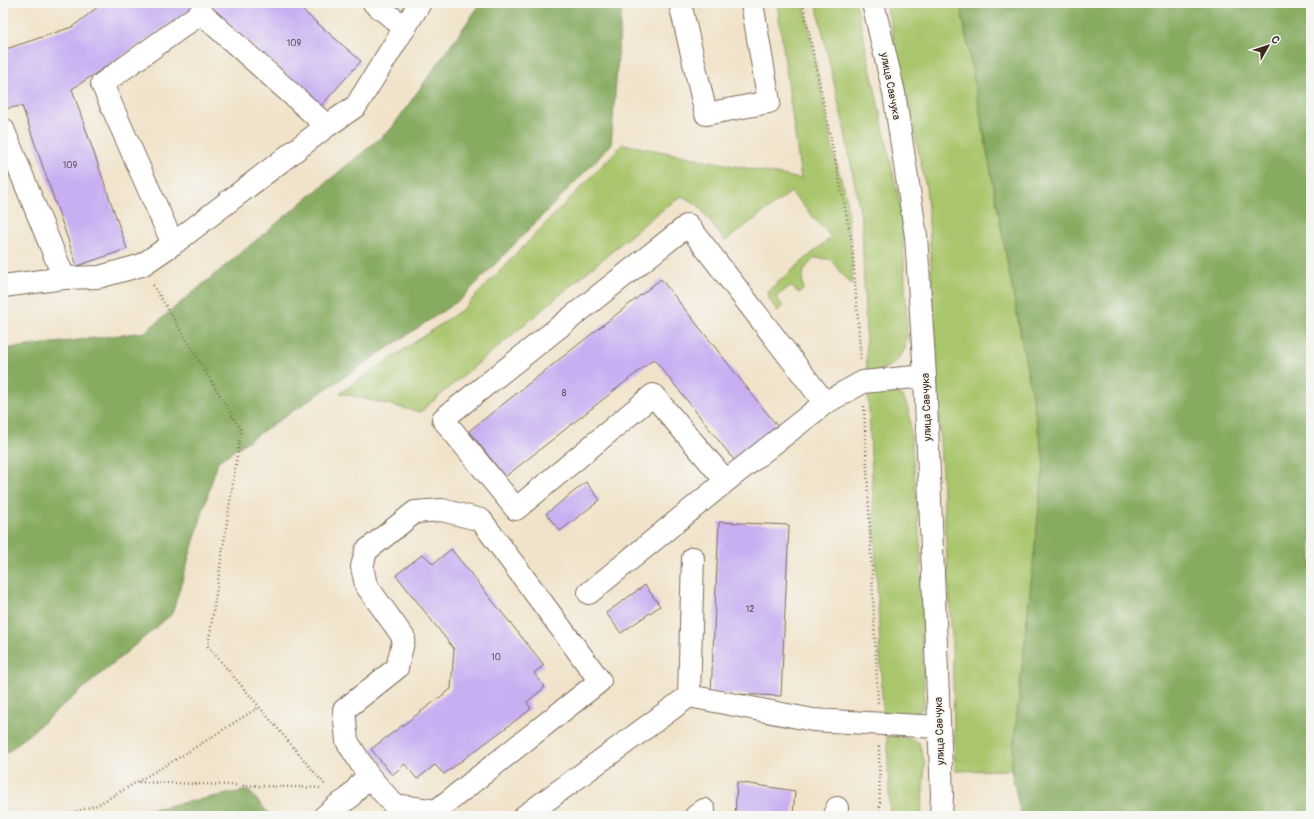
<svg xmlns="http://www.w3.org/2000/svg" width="1314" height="819" font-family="Pangolin,sans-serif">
<rect width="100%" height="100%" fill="#f6f6f2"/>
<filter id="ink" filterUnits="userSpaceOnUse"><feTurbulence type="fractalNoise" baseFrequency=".025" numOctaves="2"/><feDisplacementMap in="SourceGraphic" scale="8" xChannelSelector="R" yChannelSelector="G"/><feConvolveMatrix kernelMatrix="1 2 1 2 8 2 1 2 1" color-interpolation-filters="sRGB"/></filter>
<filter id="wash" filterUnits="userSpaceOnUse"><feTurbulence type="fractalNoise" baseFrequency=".012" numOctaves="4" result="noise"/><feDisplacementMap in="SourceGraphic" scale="16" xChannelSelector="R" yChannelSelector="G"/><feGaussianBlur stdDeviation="0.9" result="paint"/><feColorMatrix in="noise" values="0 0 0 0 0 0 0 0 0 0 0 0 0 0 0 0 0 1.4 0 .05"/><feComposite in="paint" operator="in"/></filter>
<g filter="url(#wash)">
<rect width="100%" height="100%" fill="#f1e3ca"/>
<!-- green -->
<path fill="#aac66d" stroke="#727846" d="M777,3h27l30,152 12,42 6,65v22c-10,-7 -14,-16 -22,-25l-15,-1c-13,11 -13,16 -12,32l-4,3 -9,-7 -14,11 7,10 -6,4 -8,-12 -1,-8 63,-54 -40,-45 -66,49 -27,-36 -16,-9 -28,20 -234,196 -80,-19 123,-84 160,-165 178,35z
M816,3h40l46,211 5,113 -2,22 -11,15 -19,9 -8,-2 -5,-149 -18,-95z
M886,3h74l84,459 -33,308 -56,1 -3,-129 -15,-250 -8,-169 -3,-36z
M893,390l11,8 5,13 12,144 3,146 -3,9 -12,8 -26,-2 -15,-325z
M887,736l15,1 17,5 6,22 -4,52h-31z"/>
<!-- forest -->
<path fill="#87ab60" stroke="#616a3f" d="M481,3h141l-11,142 -150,154 -243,162 -46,153 -169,142v-407l142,-17 246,-203z
M960,3h351v813h-290l-10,-46 33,-308z
M248,790l23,26h-136l6,-5z"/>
<g id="blocks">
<!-- building -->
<path fill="#c8aff2" d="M103,3h99l-130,86 55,160 -50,17 -55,-160 -19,3v-59l69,-23z
M204,3h90l67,58 -40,45z
M661,279l117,148 -43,34 -81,-102 -149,118 -36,-46z
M586,482l14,18 -40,31 -14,-17z
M719,522l70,3 -8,171 -70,-3z
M451,549l93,116 -10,8 11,14 -18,15 4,7 -87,65 -9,-9 -18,14 -12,-15 -13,11 -21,-26 80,-60 3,-40 -58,-74 27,-21 10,10z
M645,585l15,21 -39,27 -15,-20z
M737,782l58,9 -2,25h-58z"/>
</g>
</g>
<g filter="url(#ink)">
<use href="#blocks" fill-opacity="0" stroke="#7b6b5a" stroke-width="1"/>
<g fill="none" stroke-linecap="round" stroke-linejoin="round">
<!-- minor casing -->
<g stroke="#7b6b5a" stroke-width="24">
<path id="minor" d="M374,3l31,25
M680,3l26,111 63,-12 -17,-99
M873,3l21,90 22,143 9,140 17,419 -1,21
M3,129l61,149
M173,244l-71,-160 99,-71 126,113
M3,286l61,-8 35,-1 43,-12 31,-21 154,-118 29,-20 64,-103
M825,403l-99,78 -73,-86 -137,114 -73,-90 245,-194 137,178 38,-21 62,-6
M442,510l39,10 119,161 -164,130 -42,-6 -26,-30 -21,-34 -3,-31 53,-42 7,-30 -38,-53 -4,-18 4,-16 49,-39z
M693,558l-4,138 124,24 125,7
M589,593l137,-112
M325,816l13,-11 11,-7 19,-23
M525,816l164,-120
M696,816l8,-6 -1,6
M835,816l2,-8"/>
</g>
<!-- path -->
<path stroke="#7b6b5a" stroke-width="2.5" stroke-dasharray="1 3" stroke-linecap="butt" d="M803,3l49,239 9,119
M153,285l88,145 -33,216 118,140
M864,406l14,297
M879,746l1,70
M139,782l184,6
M61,816l36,-11 83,-48 79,-50"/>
<!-- minor -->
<use href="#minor" stroke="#fff" stroke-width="22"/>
</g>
</g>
<g text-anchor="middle" stroke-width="3.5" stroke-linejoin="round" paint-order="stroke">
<!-- number labels -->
<g font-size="9" fill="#5e4b53">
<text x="294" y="46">109</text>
<text x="70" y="168">109</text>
<text x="564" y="396">8</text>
<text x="750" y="612">12</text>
<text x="496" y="660">10</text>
</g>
<!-- street labels -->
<g font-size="11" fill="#3b2a1e" stroke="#f6f6f2">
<text transform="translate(891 86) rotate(79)" y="4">улица Савчука</text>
<text transform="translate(926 407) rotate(-92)" y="4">улица Савчука</text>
<text transform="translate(939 731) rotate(-92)" y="4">улица Савчука</text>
</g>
</g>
<!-- margin -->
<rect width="1314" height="819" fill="none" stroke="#f6f6f2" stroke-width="16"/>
<!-- north arrow -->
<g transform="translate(1268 46) rotate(51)" stroke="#f6f6f2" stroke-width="3" paint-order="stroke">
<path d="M0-3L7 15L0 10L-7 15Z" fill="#3b2a1e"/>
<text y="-6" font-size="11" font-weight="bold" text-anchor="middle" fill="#3b2a1e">С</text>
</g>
</svg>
